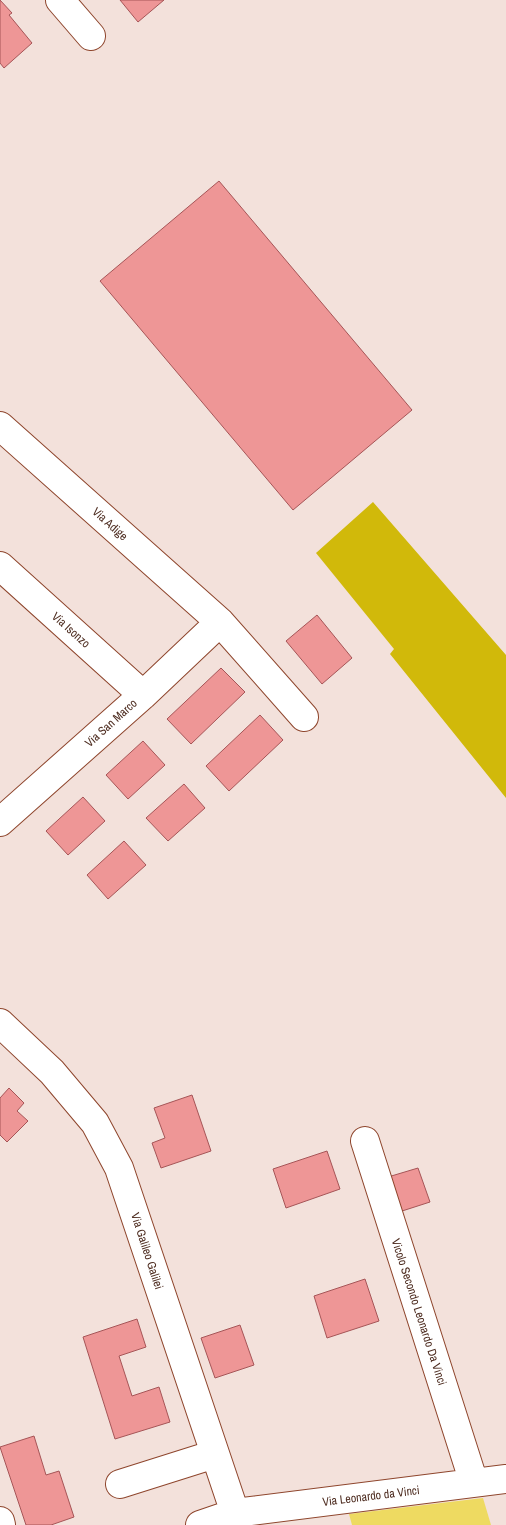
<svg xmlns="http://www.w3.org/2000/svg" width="506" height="1525" font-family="'Archivo Narrow',sans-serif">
<rect width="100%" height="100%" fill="#f3e1db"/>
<!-- green -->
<path fill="#eeda61" d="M483,1498l8,27h-139l-3,-11z"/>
<!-- forest -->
<path fill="#d1b90a" d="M373,502l133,153v143l-116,-144 4,-5 -78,-96z"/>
<!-- building -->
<path fill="#ee9696" stroke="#a65557" d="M0,0l12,13 -3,2 23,28 -28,25 -4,-5z
M120,0h44l-26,22z
M219,181l193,229 -119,100 -193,-229z
M317,615l35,43 -30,26 -36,-43z
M221,668l24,24 -54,52 -24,-25z
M260,715l23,25 -54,51 -23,-25z
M143,741l22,24 -37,34 -22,-24z
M184,784l21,24 -37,33 -22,-23z
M83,797l22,24 -37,34 -22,-24z
M124,841l22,24 -38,34 -21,-24z
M9,1088l15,15 -7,8 11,10 -21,21 -7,-7v-37z
M192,1095l19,56 -50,17 -9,-25 13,-5 -11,-30z
M327,1151l13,38 -54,19 -13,-39z
M418,1168l12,34 -31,10 -11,-35z
M365,1279l14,42 -52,17 -13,-42z
M137,1319l9,28 -27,9 13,40 27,-9 11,35 -55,17 -32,-102z
M240,1325l14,40 -39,13 -14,-40z
M34,1436l12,39 13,-4 15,46 -23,8h-25l-26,-78z"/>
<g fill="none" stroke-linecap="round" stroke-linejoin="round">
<!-- minor casing -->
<g stroke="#8e452c" stroke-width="30">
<path id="minor" d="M60,0l31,36
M0,426l220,196 84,95
M0,566l143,129
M0,822l143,-127 77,-73
M0,1023l52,49 43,51 24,45 120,357
M365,1141l109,342
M120,1484l95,-30
M0,1521l1,4
M200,1525l35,-12 271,-34"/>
</g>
<!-- minor -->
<use href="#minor" stroke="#fff" stroke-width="28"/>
</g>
<g text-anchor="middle" stroke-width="4" stroke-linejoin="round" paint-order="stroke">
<!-- street labels -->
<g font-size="12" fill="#4f2e22" stroke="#fff">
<text transform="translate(110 524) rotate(42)" y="4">Via Adige</text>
<text transform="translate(71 630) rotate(42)" y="4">Via Isonzo</text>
<text transform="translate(111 723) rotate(-42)" y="4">Via San Marco</text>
<text transform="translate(147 1251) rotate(72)" y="4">Via Galileo Galilei</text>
<text transform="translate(419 1312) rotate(72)" y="4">Vicolo Secondo Leonardo Da Vinci</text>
<text transform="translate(371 1496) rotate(-7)" y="4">Via Leonardo da Vinci</text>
</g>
</g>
</svg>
